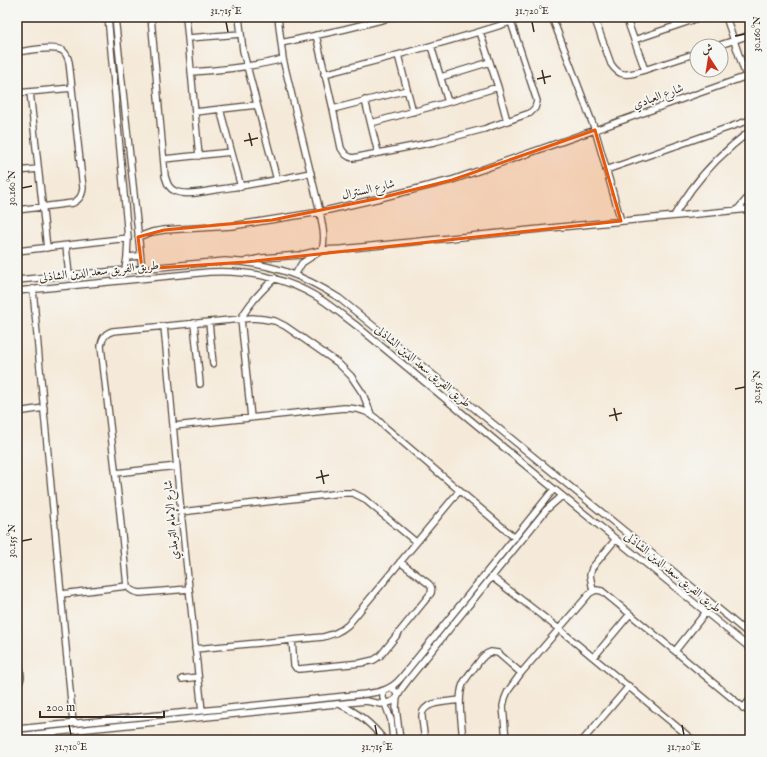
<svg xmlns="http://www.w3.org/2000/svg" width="767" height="757" font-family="'IM FELL English',Amiri,serif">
<rect width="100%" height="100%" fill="#f6f6f2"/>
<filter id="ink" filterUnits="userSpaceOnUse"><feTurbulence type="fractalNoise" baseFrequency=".025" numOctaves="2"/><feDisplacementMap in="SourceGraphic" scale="8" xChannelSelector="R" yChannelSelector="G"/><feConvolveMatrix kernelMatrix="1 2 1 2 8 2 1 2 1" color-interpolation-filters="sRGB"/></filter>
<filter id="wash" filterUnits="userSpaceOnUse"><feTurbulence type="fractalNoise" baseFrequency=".012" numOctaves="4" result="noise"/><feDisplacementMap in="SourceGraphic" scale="16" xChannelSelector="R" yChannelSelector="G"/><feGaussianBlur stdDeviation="0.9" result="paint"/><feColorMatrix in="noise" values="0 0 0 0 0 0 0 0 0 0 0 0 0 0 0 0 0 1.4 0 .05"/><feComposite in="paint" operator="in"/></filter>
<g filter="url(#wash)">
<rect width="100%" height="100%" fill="#f5ead9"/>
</g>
<g filter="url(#ink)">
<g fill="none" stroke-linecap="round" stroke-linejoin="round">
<!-- minor casing -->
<g stroke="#57473a" stroke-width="8">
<path id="minor" d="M108,17l20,221 -1,19 -2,13
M115,17l27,252
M151,17l14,159c2,6 3,12 10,15 10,5 28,1 39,-1 33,-4 65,-11 97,-17
M186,17l13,139
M239,17l4,34 34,129
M278,17l5,42 37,153c2,12 6,26 2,38l-20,13 -7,12
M552,17l43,113 26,91
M594,17l17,47c7,10 12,12 24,9l62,-20
M626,17l19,53
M726,17l20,59
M480,32l18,55 9,34
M316,35l17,74 8,39c3,6 6,9 12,10l81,-16 50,-13 46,-16 5,-5 2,-7 -26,-79
M188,38l53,-4
M634,40l68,-23
M281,43l64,-14 48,-12
M431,46l17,56
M717,46l33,-11
M17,52c10,-1 38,-7 46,-1 4,3 5,7 6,11l14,126c-1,8 -3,11 -10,15l-56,7
M398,55l15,57
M191,72c31,-2 62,-5 92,-13
M324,74c68,-17 136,-35 202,-57
M441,77l49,-15
M30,92l17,156
M17,93l55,-5
M365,100l13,53
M220,109l21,78
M333,109l74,-19
M195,112l62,-7
M371,123l85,-23 42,-13
M164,159l67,-7
M606,170l144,-50
M17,171l21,-2
M737,210l13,-15
M674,216c5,-9 11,-17 17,-26 16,-22 37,-42 59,-59
M138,237l14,-5 12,-2 68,-4 88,-14 60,-14 72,-18 143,-50 155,-55
M66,246l3,29
M17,251l111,-13
M127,257l13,-1
M247,261l15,-3 38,-3 22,-5 20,-1 218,-22 190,-18
M17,280l208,-19c43,1 78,14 114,37l299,244 112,93
M33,289l6,69 34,365
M17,291l192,-19c40,-2 79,6 113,28 12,8 23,17 35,26l197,163 196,159
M209,322l4,42
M194,323l6,61
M164,326l17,186 21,199
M17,412l27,-4
M251,418l-10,-99c8,-16 21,-29 34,-41
M174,426l170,-18c19,0 28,5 41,19l130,111
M116,473l61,-7
M181,512l161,-19h11l10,5 53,44
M492,577l67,52 134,111
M189,589l-49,4c-6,-1 -9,-2 -13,-7l-8,-82 -18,-158c1,-8 4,-13 12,-15l139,-13 11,1 12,2 10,5 16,11 37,26 13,13 12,18 8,20
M593,591l-3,-16 2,-7 24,-29
M62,594l65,-8
M17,638l4,39 -1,4 -3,2
M292,640l2,25 2,3 3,1 62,-6 13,-3 6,-4 51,-63c1,-4 1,-6 -2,-9l-29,-22
M195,649l128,-12c10,-3 17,-5 25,-12l112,-135
M675,651l31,-39
M594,657l36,-43
M182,679l16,-2
M391,687l5,5 1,4 -1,12 4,32
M383,691v7l8,22 2,20
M339,704c18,8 33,20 45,36
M743,708l7,-8
M17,729l203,-20 145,-15c15,-2 26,-4 36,-16l153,-189
M17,736l349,-35 15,3 10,-2 6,-4 5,-10 6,-8 138,-170 16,-14
M425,740c-1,-8 -3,-17 -3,-25 1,-14 27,-13 38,-15
M463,740c-1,-15 -6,-42 0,-56 3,-6 8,-12 12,-17 5,-6 8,-13 16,-15l7,1 23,20
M506,740l-3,-34 2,-8 3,-7 13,-18 69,-80 6,-3 6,1 148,122
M583,740l46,-54"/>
</g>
<!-- minor -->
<use href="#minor" stroke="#fff" stroke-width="5.5"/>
</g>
</g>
<!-- marked area -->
<path fill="#e8590c" fill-opacity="0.2" stroke="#e8590c" stroke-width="3" stroke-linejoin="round" d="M595,130l26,91 -375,41 -104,7 -4,-32 26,-7 108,-10 108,-22 72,-18z"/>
<!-- ticks -->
<path fill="none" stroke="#3b2a1e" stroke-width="1.5" d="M226,22l2,10M532,22l2,10M735,36l10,-2M542,70l3,14M537,79l14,-3M249,133l3,13M244,141l14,-3M22,188l10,-2M735,389l10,-2M614,408l3,13M609,416l13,-3M321,470l3,14M316,478l13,-3M22,541l10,-2M69,725l2,10M375,725l2,10M682,725l2,10"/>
<g text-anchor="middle" stroke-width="4" stroke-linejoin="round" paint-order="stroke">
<!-- street labels -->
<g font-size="12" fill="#3b2a1e" stroke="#f6f6f2">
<text transform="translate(658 96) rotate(-20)" y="4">شارع العبادي</text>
<text transform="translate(368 189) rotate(-13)" y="4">شارع السنترال</text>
<text transform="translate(99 271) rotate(-6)" y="4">طريق الفريق سعد الدين الشاذلى</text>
<text transform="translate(423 366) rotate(40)" y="4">طريق الفريق سعد الدين الشاذلى</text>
<text transform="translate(171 520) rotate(-95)" y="4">شارع الإمام الترمذي</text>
<text transform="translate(673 572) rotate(39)" y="4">طريق الفريق سعد الدين الشاذلى</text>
</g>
</g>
<!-- margin -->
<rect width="767" height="757" fill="none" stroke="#f6f6f2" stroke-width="44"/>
<!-- north arrow -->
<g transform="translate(709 58) rotate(348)"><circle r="19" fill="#f6f6f2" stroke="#aba49d"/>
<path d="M0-3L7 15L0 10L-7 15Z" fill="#c8321e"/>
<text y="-6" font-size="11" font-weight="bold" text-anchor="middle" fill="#3b2a1e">ش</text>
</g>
<!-- scale -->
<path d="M40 711v6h124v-6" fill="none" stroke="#3b2a1e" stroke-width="2"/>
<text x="46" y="711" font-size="12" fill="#3b2a1e" stroke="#f6f6f2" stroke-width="3" paint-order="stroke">200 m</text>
<rect x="22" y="22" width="723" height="713" fill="none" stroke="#3b2a1e" stroke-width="1.5"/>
<g font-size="10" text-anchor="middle" fill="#3b2a1e">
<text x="226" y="14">31.715°E</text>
<text x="532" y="14">31.720°E</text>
<text transform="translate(756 34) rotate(-90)" y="4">30.160°N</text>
<text transform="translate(11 188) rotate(-90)" y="4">30.160°N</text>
<text transform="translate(756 387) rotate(-90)" y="4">30.155°N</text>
<text transform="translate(11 541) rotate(-90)" y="4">30.155°N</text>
<text x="71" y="750">31.710°E</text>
<text x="377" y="750">31.715°E</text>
<text x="684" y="750">31.720°E</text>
</g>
</svg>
